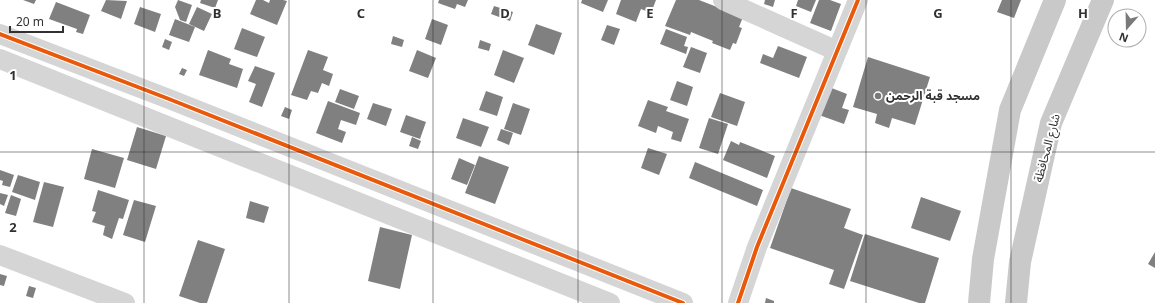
<svg xmlns="http://www.w3.org/2000/svg" width="1155" height="303" font-family="'Noto Sans','Noto Sans Arabic',sans-serif">
<rect width="100%" height="100%" fill="#fff"/>
<!-- building -->
<path fill="#808080" d="M23,0h13l-2,4z
M106,0l21,1 -6,18 -20,-8z
M178,0l14,5 -6,17 -6,-2 -5,-13z
M201,0h17l-3,8 -15,-5z
M256,0h7l6,3 1,-3h13l4,1 -10,24 -27,-11z
M439,0h29l-3,7 -8,-3 -2,5 -17,-6z
M582,0h26l-5,12 -22,-9z
M621,0h35l-5,13 -10,-4 -5,13 -20,-8z
M676,0h23l44,17 -4,10 3,1 -6,16 -3,-1 -3,7 -18,-7 1,-2 -22,-9 -1,3 -25,-9z
M765,0h10l-2,7 -9,-3z
M798,0h18l-5,12 -15,-6z
M819,0h11l11,4 -10,27 -21,-8z
M1002,0h19l-7,18 -17,-6z
M56,2l34,13 -7,19 -7,-2 1,-3 -28,-10z
M494,6l19,6 -3,9 -19,-7z
M140,7l21,7 -6,18 -21,-8z
M197,7l15,7 -8,17 -15,-7z
M175,19l20,8 -6,15 -20,-7z
M432,19l16,6 -7,20 -16,-6z
M536,24l26,9 -8,22 -26,-10z
M607,25l13,4 -6,16 -13,-5z
M242,28l23,9 -8,20 -23,-8z
M666,29l21,8 -3,9 4,1 -2,7 -26,-10z
M393,36l11,4 -2,7 -11,-3z
M165,39l7,3 -3,8 -7,-3z
M480,40l11,4 -2,7 -11,-3z
M778,46l29,11 -8,21 -39,-15 3,-9 10,4z
M691,47l16,6 -7,20 -17,-6z
M208,50l23,9 -2,5 14,5 -6,19 -38,-13z
M308,50l20,7 -5,13 10,4 -4,12 -7,-3 -4,10 -7,-2 -4,9 -16,-5z
M417,50l19,8 -8,20 -19,-7z
M503,50l21,8 -10,25 -20,-8z
M868,57l62,20 -15,48 -23,-7 -3,10 -14,-5 2,-9 -24,-7z
M255,66l20,7 -13,34 -13,-5 7,-18 -8,-3z
M182,68l5,2 -3,6 -5,-2z
M677,81l16,6 -6,19 -17,-6z
M829,87l18,7 -5,14 7,2 -5,14 -25,-9z
M340,89l19,7 -5,13 -19,-7z
M486,91l17,6 -6,19 -18,-6z
M720,93l25,9 -8,24 -26,-9z
M648,100l20,7 -2,4 23,8 -8,23 -10,-3 2,-7 -15,-6 -2,7 -18,-7z
M328,101l32,12 -4,12 -15,-5 -3,9 8,3 -4,11 -26,-10z
M373,103l19,6 -6,17 -19,-7z
M513,103l17,6 -9,26 -17,-6z
M285,107l7,3 -3,9 -8,-3z
M406,115l20,7 -6,17 -20,-7z
M463,118l26,9 -8,20 -25,-9z
M709,118l19,6 -10,30 -19,-6z
M137,127l29,9 -10,33 -29,-9z
M501,129l12,4 -4,12 -12,-5z
M412,137l9,4 -3,8 -9,-3z
M731,141l8,4 1,-3 35,14 -8,22 -44,-18z
M648,148l19,6 -8,21 -18,-7z
M92,149l32,9 -9,30 -31,-9z
M479,156l30,11 -14,37 -30,-11z
M459,158l16,7 -8,20 -16,-6z
M695,162l68,28 -6,16 -68,-28z
M0,170l14,5 -4,12 -8,-2 1,-4 -3,-1z
M18,175l22,7 -5,18 -23,-8z
M44,182l20,5 -11,40 -20,-5z
M791,188l60,21 -7,19 19,7 -19,54 -15,-5 5,-14 -64,-22z
M98,190l31,10 -6,19 -4,-1 -7,21 -9,-4 2,-9 -13,-4 4,-10 -4,-1z
M0,193l8,2 -4,11 -4,-2z
M11,195l10,4 -5,17 -11,-3z
M921,197l40,14 -11,30 -39,-13z
M134,200l22,6 -11,36 -22,-7z
M250,201l19,6 -5,16 -18,-5z
M380,227l32,8 -12,54 -32,-8z
M865,234l74,24 -14,45h-6l-69,-22z
M198,240l27,9 -18,54h-7l-21,-7z
M1155,252v16l-7,-4z
M0,274l7,2 -3,10 -4,-1z
M29,286l7,2 -3,10 -7,-2z
M766,298l8,3v2h-9z"/>
<g fill="none" stroke-linecap="round" stroke-linejoin="round">
<!-- minor -->
<path stroke="#d5d5d5" stroke-width="20" d="M723,0l114,51
M0,34l169,65 514,204
M0,59l610,244
M0,255l125,48
M738,303l19,-56 101,-247"/>
<!-- major -->
<path stroke="#c9c9c9" stroke-width="22" d="M979,303l4,-44 27,-149 45,-110
M1016,303l4,-41 31,-139 52,-123"/>
<!-- cycleway casing -->
<g stroke="#fff" stroke-width="6">
<path id="cycleway" d="M0,34l169,65 514,204
M738,303l19,-56 101,-247"/>
</g>
<!-- cycleway -->
<use href="#cycleway" stroke="#e8590c" stroke-width="4"/>
</g>
<!-- grid -->
<path fill="none" stroke="#313131" stroke-width="1" stroke-opacity="0.55" d="M144,0v303M289,0v303M433,0v303M578,0v303M722,0v303M866,0v303M1011,0v303M0,152h1155"/>
<!-- markers -->
<circle fill="#797979" stroke="#fff" stroke-width="1.5" cx="878" cy="96" r="4"/>
<g text-anchor="middle" stroke-width="4" stroke-linejoin="round" paint-order="stroke">
<!-- poi labels -->
<g font-size="12" font-weight="bold" fill="#313131" stroke="#fff" text-anchor="start">
<text x="886" y="100">مسجد قبة الرحمن</text>
</g>
<!-- street labels -->
<g font-size="12" fill="#313131" stroke="#fff">
<text transform="translate(1047 148) rotate(-75)" y="4">شارع المحافظة</text>
</g>
</g>
<g font-size="13" text-anchor="middle" font-weight="bold" fill="#313131" stroke="#fff" stroke-width="4" stroke-linejoin="round" paint-order="stroke">
<text x="217" y="18">B</text>
<text x="361" y="18">C</text>
<text x="505" y="18">D</text>
<text x="650" y="18">E</text>
<text x="794" y="18">F</text>
<text x="938" y="18">G</text>
<text x="1083" y="18">H</text>
<text x="13" y="80">1</text>
<text x="13" y="232">2</text>
</g>
<!-- north arrow -->
<g transform="translate(1127 28) rotate(200)"><circle r="19" fill="#ffffff" stroke="#adadad"/>
<path d="M0-3L7 15L0 10L-7 15Z" fill="#797979"/>
<text y="-6" font-size="11" font-weight="bold" text-anchor="middle" fill="#313131">N</text>
</g>
<!-- scale -->
<path d="M10 26v6h53v-6" fill="none" stroke="#313131" stroke-width="2"/>
<text x="16" y="26" font-size="12" fill="#313131" stroke="#ffffff" stroke-width="3" paint-order="stroke">20 m</text>
</svg>
